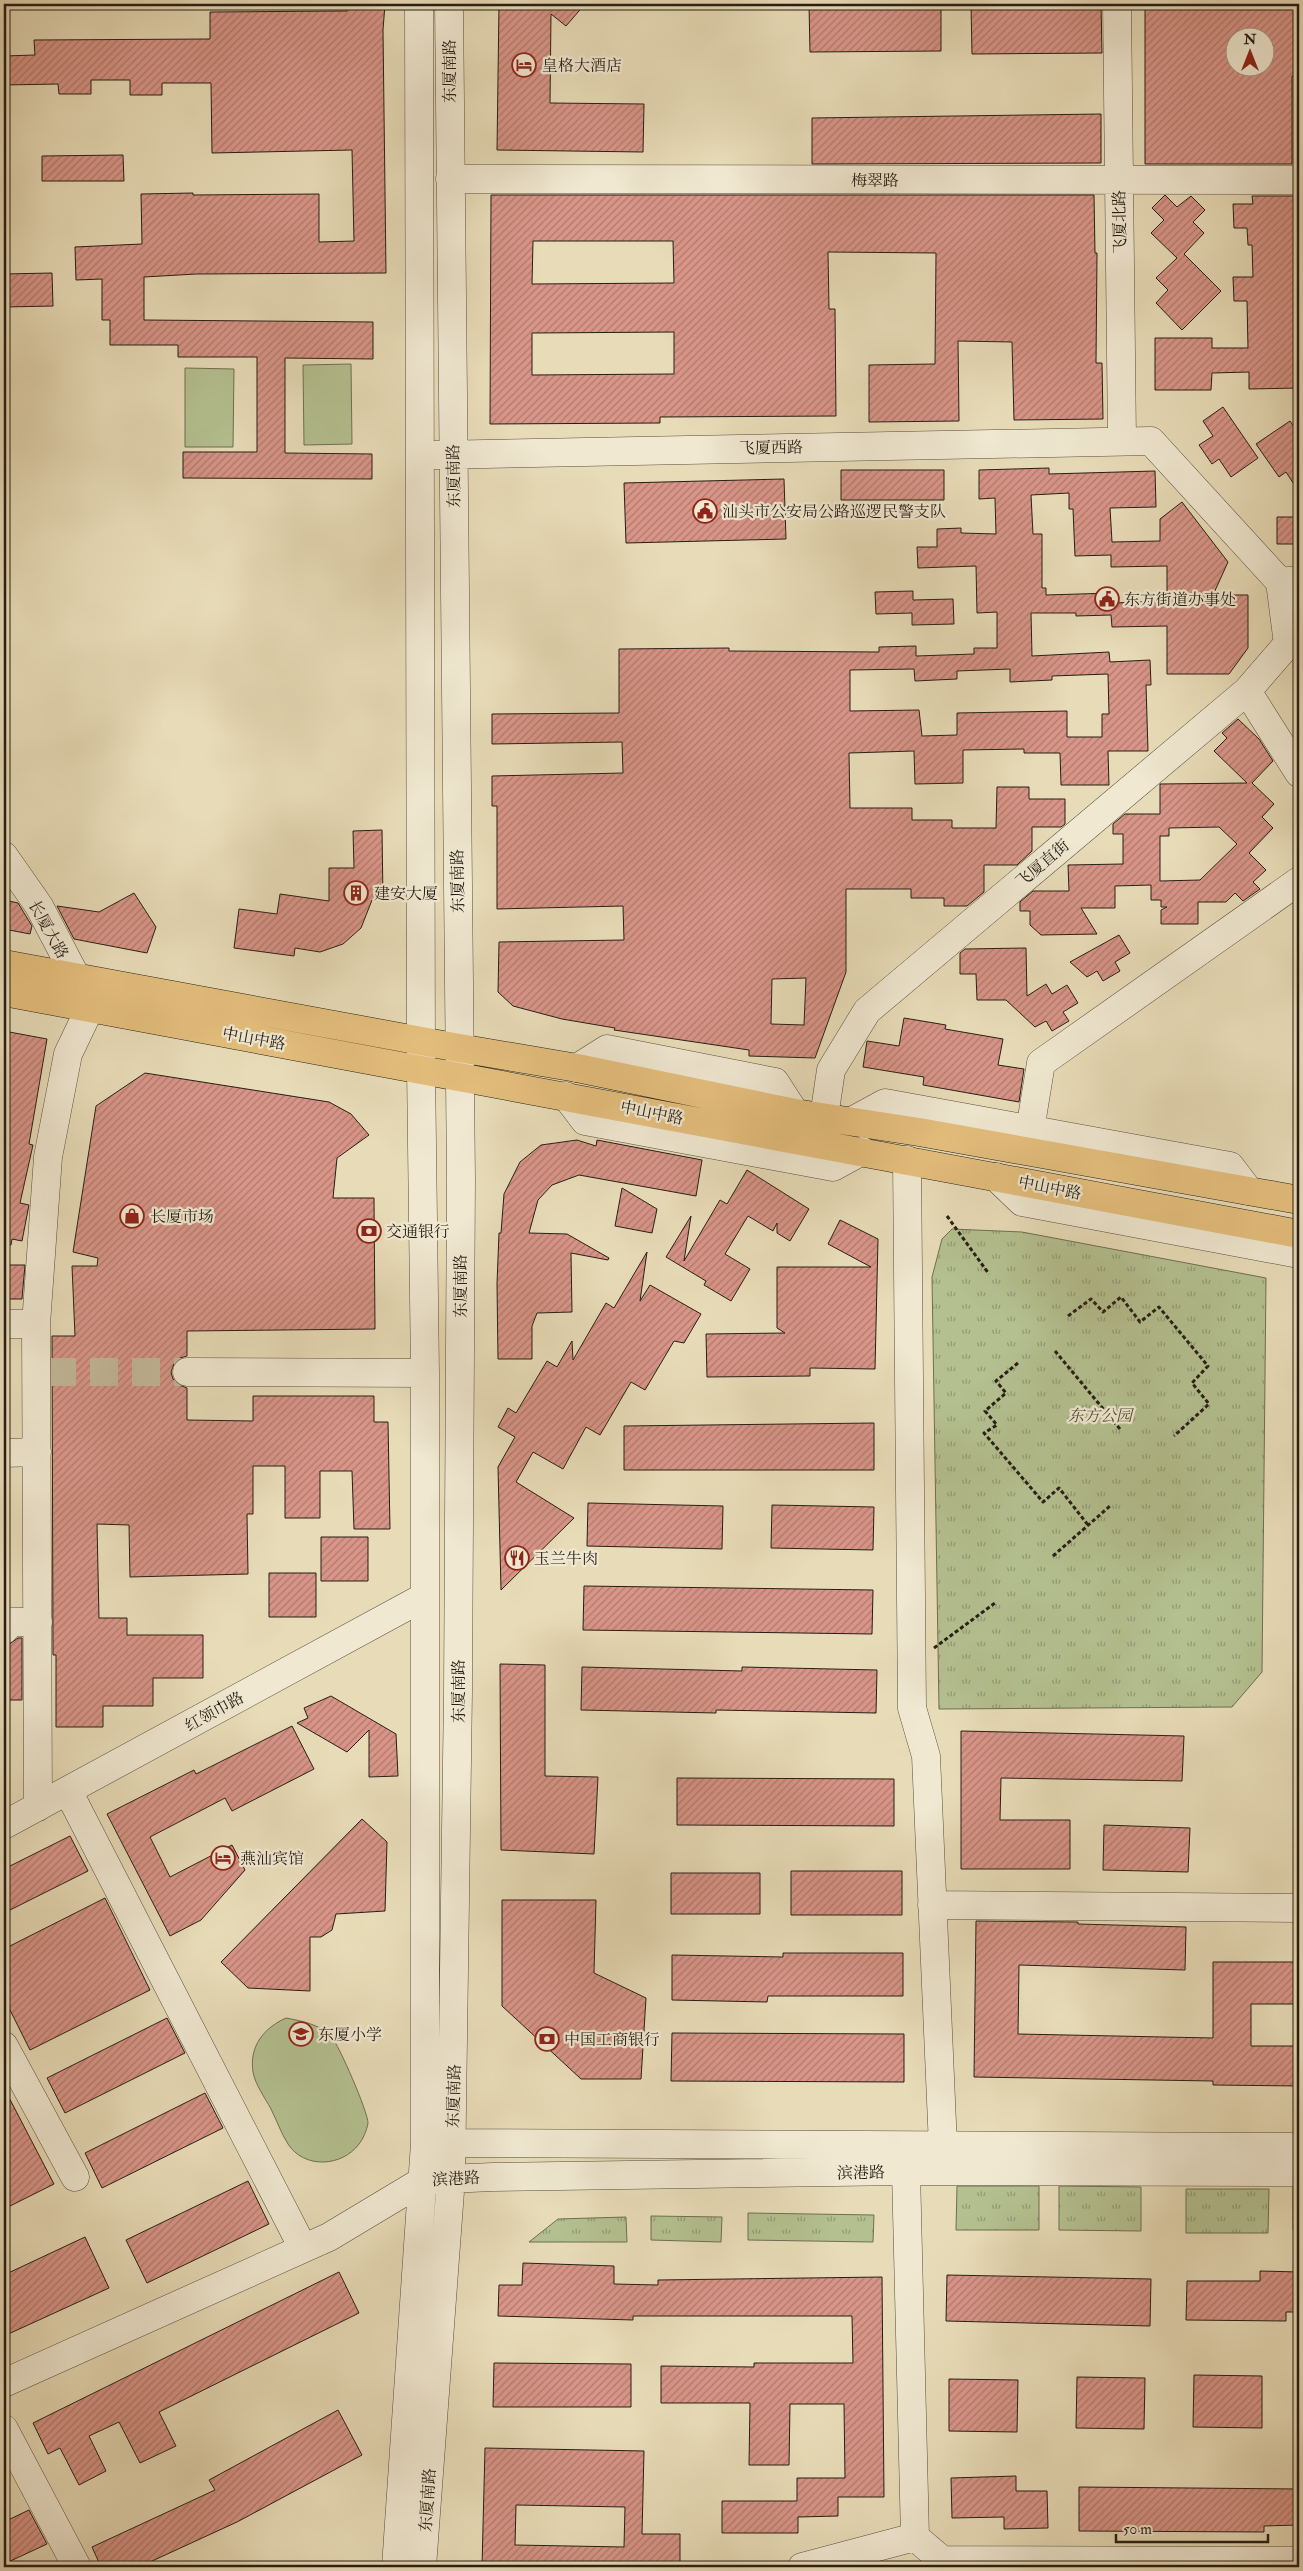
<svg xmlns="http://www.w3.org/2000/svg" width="1303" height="2571" font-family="'IM FELL Double Pica','Noto Serif SC',serif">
<defs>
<pattern id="park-tufts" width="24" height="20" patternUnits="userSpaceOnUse" patternTransform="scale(1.25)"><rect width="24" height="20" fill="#b4c090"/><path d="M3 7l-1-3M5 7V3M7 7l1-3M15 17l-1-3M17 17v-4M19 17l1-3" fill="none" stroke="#929b74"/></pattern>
<pattern id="building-hatch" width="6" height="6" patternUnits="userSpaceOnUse" patternTransform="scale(1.25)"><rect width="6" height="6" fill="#d99588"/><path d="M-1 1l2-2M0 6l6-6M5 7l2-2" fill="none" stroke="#b0796e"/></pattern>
</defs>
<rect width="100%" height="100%" fill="#e8dcb8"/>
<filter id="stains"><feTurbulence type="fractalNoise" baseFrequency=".004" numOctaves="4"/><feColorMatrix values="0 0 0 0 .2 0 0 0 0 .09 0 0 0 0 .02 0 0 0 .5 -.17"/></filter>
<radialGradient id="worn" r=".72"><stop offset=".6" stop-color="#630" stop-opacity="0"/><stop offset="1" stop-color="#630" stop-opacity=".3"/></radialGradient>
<!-- park -->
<path fill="url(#park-tufts)" stroke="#6d6f52" d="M952,1229l70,3 244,46 -4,394 -30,35 -293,2 -7,-432 10,-38z
M957,2186h82v44h-83z
M1059,2186l82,1v44l-82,-1z
M1293,2186h6v44h-6z
M1186,2189h83l-1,44h-82z
M748,2213l126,2 -1,27 -125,-2z
M651,2216l71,1 -1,25 -70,-2z
M626,2217l1,25h-98l29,-23z"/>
<!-- pitch -->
<path fill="#b4c090" stroke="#6d6f52" d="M351,364l1,80 -48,1 -1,-80z
M185,368l49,1 -1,78h-48z
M286,2018c15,3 33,6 45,18 8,9 37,76 37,87 -1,7 -5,16 -9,21 -17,23 -55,25 -71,0 -7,-11 -11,-23 -17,-35 -6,-11 -16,-25 -18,-37 -4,-26 11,-44 33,-54z"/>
<!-- building -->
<path fill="url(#building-hatch)" stroke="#261e15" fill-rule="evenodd" d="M347,4h38l-2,26 3,243 -190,1 -52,3v43l229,2v37l-88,-1v95l87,1v25l-189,-1v-26h74v-95h-79v-12h-68v-25h-8v-41l-26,1 -1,-33 67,-3 -1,-50 52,-1v2l126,-1v48l35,-1 -2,-91 -140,3 -1,-70h-49v12h-32v-15h-39v14h-32l-1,-10 -54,1v-29l31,-1 -1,-15 176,-1v-27l137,-1z
M499,4h86l-19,22 -15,-12 -1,89 94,1 -1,48 -146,-2z
M809,4h132v47l-131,1z
M1101,4l1,49 -130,1 -1,-49z
M1145,4h154v72h-7v88h-147zM1236,38h30v30h-30z
M1101,114v49l-289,1v-46z
M123,155l1,26h-82v-25z
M491,195h603l1,58h2l-1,110h6l1,56 -89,1 -2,-78 -54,-1 1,80 -90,1v-57l66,-1 1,-111 -108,-1 1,57h6l1,107 -176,1v6l-170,1zM533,241h140l1,42 -142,1zM674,332v42l-142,1v-42z
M1165,195l12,12 14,-11 14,14 -12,12 11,11 -20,21 37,37 -39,39 -26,-27 12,-13 -12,-12 21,-20 -26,-25 13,-13 -12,-12z
M1252,196h47v192l-50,1v-17l-37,1 -1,17h-56v-52h57v10h36l-1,-47h-13l-1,-24h20l-1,-32h-4l-1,-17h-13l-1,-24h20z
M52,273l1,33 -49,1v-33z
M1223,407l35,51 -27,19 -12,-18 -7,5 -13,-19 14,-9 -10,-15z
M1290,421l9,13v58l-13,-20 -7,5 -23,-33z
M1049,468v6l106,-3 1,36 -46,1 2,34 48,-1v-22l22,-17 46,60 -15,33h35v53l-19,26h-62v-48l-55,1 -1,-12 -35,1v-3h-45l1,43 77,-4 1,10 40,-2 1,25h-5l2,66h-40l1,34h-48l-1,-32h-36v-4l-61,1v33l-48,1 -1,-33 -65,2 1,55h62v12h40v8h44l1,-41h32v12h36v25l-4,3h-29v24l-15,14h-33v27l-17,14h-23v-8h-33v-9h-65v83l-31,86 -66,-2v-6l-135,-20 1,-2 -53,-9 -49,-13 -15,-14 1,-50 125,-2 -1,-34 -126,3v-103h-5v-30l131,-3 -1,-31 -130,2v-30l127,-1v-64l110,-1v3l150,1v-5l37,-1v10l58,-2v-6h23v-36l-20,1 -1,-47 -58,2 -1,-21h20v-18l24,-1v5l35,1 -1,-36 -16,1v-29zM1069,493v16h4l2,47 36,-1v12l56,-1v35l-54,2 -1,-10 -66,2v-7h-4v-54h-9l-2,-39zM914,669l1,12 42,-2v-8l53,-2v13l42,-2v-4l56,-2 1,40h-7v23h-35v-26l-110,2v22l-35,1 -3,-26 -69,1v-41zM806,978l-2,47 -33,-1 1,-45z
M841,470h103v30h-103z
M784,479l2,60 -160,4 -2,-60z
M1277,517h22v27h-22z
M913,591v9l40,-1 1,25 -42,1v-12l-36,1 -1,-22z
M1238,719l21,20 14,22 -21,22 22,21 -12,13 11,11 -24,25 17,17 -13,12 7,7 -17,12 -8,-8 -9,9h-28v22h-37v-14l6,-3h-6v-7h-10v-15l-36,1v22h-34l16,26 -56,1 -11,-10v-14h-10v-9l13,-11h36l-1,-26 55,-1v-30h-10v-10l12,-10h35v-30l87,-1 -33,-32 13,-13 -5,-5zM1219,827l18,17 -37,36 -40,1v-45h9v-8z
M382,830l1,70h-11l-11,28 -18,16 -23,8 -25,-4 -1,8 -60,-8 5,-39 38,5 3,-20 49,7v-33h25l-1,-37z
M134,893l22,34 -9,26 -73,-14 -17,-33 42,6z
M4,900l14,3 14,23 -2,8 -26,-5z
M1119,935l11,18 -15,9 5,9 -17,10 -6,-10 -10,6 -17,-15z
M1026,948l1,48 19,-12 6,10 15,-9 11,18 -15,9 6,9 -17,10 -6,-10 -11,6 -29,-27h-29l-1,-26h-16v-21l5,-4z
M904,1018l42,7 -1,4 58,10 -5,26 26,4 -5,33 -96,-17 1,-8 -61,-10 4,-26 32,5z
M4,1031l43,8 -18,105 4,1 -13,58 9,2 -1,5 -6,31 -10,-2 -1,6 -7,-1z
M145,1073l184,29 22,12 18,21 -32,23 -4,40h41l1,131 -188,2v25l-7,2 -6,6 -3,8 2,7 6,6 8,3v32l66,1v-25h121v26h14l2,107h-36l-2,-58h-32v47h-35v-52h-32v48h-6l1,60 -118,3 -1,-52 -32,-1 2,94h28v17h76v43h-50v28h-50v21h-47v-72h-3l-1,-319h23l-3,-70h25l1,-8 -25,-6 23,-146z
M577,1140l19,6 1,-6 105,20 -6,36 -117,-21 -27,10 -14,15 -9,33 38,1 42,24 -1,2 -37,-7 1,59 -35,1 -5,13v33h-34l-1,-75 2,-51h2l3,-39 16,-32 21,-17z
M747,1170l62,39 -19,32 -13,-8v-10l-4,8 -25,-15 -23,38 25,15 -19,32 -27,-16 2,-4 -40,-24 25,-41 -7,45 36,-61 7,4z
M622,1188l35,21 -5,24 -37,-7z
M840,1220l38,19 -3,130 -65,-1v8l-103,1 -1,-43 79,-1 -8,-5v-61h94l-43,-23z
M647,1252l-7,49 10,-16 51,29 -17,29 -10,-2 -29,49 -14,-8 -31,53 -14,-8 -23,42 -30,-17 -17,30 58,36 -73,72 -3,-123 17,-30 -17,-10 10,-19 8,5 31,-52 10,6 15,-26 1,19 33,-57 8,5z
M4,1265h21l-3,34h-18z
M874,1423v47h-250v-44z
M588,1503l135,3 -1,43 -135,-3z
M772,1505l102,2 -1,43 -102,-2z
M321,1537h47v44h-47z
M269,1573h47v44h-47z
M584,1586l289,4 -1,44 -289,-4z
M18,1638h4v62h-18v-55h4z
M500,1664l45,1v111l53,1 -4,77 -93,-4z
M582,1667l160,4v-4l135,3 -1,43 -160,-3v3l-135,-3z
M331,1696l65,38 2,42 -29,1v-47l-22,22 -50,-29 11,-5 -4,-10z
M292,1726l22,43 -82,42 -7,-13 -75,39 20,40 62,-32 13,25 -44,50 -31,16 -63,-122 87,-44 2,4z
M961,1731l223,5 -2,45 -181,-3 -1,42h70v49h-109z
M677,1778l217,1v47l-217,-1z
M362,1819l25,23 -2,69 -49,3 -4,16 -11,7h-11v54l-62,-3 -27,-26z
M1104,1825l86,3 -2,44 -85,-2z
M70,1836l18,35 -84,42v-44z
M791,1871h111v44h-111z
M671,1873h89v41h-89z
M105,1898l45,92 -120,60 -26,-52v-49z
M502,1900h94l-2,73 52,25 -5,81h-60l-79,-73z
M976,1921l102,1v2l108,3 -1,43 -166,-5 -1,69 195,4v-76h86v42h-48v42h48v40l-86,-1v-4l-239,-4z
M783,1953h120v43h-135l-1,6 -95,-2v-45l111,2z
M167,2018l18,35 -120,60 -18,-35z
M672,2033l232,1v48l-233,-1z
M4,2088l50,96 -50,25z
M205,2093l18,35 -121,60 -17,-35z
M248,2181l21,43 -122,59 -21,-43z
M85,2237l24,51 -105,48v-61z
M523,2263l91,3v18l44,1v-5l224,-3 2,220h-46v19l-40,1v16h-76v-32h75v-23h48l-1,-74h-54l-1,61h-40l1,-62h-89v-37l93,1v-4h99l-1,-47h-219v4l-135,-4 1,-31h23z
M1260,2271l39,1v40h-13v9l-100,-1 1,-39h73z
M339,2272l20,41 -200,99 17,34 -36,17 -21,-41 -30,14 17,35 -27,14 -19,-37 -12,6 -15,-31z
M947,2275l204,4 -1,47 -204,-5z
M494,2363l137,1v43h-138z
M1194,2375l68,1v52l-69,-1z
M1077,2377l68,1 -1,51 -68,-1z
M949,2379l69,1 -1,52 -68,-1z
M338,2410l24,45 -125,67 -98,45h-38l-9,-20 123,-57 -6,-10z
M485,2448l159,3 -2,83h38v33h-198zM516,2505l109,2 -1,40 -109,-2z
M1016,2476v15h31l1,37 -44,1v-12l-52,1 -1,-40z
M1079,2487l220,2v36l-35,1v6l-185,-1z
M29,2510l18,34 -43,20v-42z"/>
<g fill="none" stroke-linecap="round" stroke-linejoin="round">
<!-- minor-tunnel -->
<path stroke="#c1b697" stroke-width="28" stroke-dasharray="28 14" stroke-linecap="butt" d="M48,1372h139"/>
<!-- minor casing -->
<g stroke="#564e3e" stroke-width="29">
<path id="minor" d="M1117,4l5,436
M450,179l849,1
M435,455l716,-14 129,141 19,-2
M1280,582l8,62
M1247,691l52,82
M4,856l35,50 37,71
M577,1068l30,-19 168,33 20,31
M566,1096l19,25 248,46 29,-16
M824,1117l7,-47 36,-59 380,-320 52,-60
M852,1121l33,-18 345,63 19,25
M1030,1130l11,-67 258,-182
M907,1160l5,548 14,48 17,390
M996,1177l26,25 277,52
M4,1324h32
M187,1372l238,1
M4,1453l33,-1
M4,1630l8,-8h26
M68,1791l235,457
M38,1807l-2,-483 12,-167 20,-103 22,-46
M4,1825l420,-228
M932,1905l367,3
M4,2046l71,131
M433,2143l866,4
M906,2171l9,366
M4,2383l325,-146 95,-57 69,-3 413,-6 393,1
M4,2429l73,138
M396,2567l29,-424v-770l-4,-305 -2,-1064
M422,2567l29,-389 7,-486 3,-513 -12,-1175
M802,2567l113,-30 27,23 357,1"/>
</g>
<!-- major casing -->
<g stroke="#261e15" stroke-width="29">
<path id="major" d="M4,964l455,84 118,20 218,45 124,19 380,68
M4,992l1295,242"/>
</g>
<!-- path -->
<path stroke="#261e15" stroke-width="3" stroke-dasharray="4 2.5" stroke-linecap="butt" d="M947,1216l42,58
M1068,1316l23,-17 12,13 18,-15 19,25 19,-15 49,59 -16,17 17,21 -35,32
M1055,1351l65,78
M1018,1363l-22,18 10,12 -21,18 12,14 -13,8 59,69 16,-14 29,37
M1053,1556l57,-50
M934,1648l61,-45"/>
<!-- minor -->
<use href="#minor" stroke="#f0e8d1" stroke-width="28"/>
<!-- major -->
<use href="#major" stroke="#e4be7c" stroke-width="28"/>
</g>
<!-- icons -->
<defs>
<g id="hotel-ring" transform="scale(1.25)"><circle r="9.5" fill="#f0e8d1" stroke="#8f2418" stroke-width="1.5"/><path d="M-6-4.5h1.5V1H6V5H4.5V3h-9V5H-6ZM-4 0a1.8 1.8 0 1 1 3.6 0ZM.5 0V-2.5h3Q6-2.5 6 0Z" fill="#8f2418"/></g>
<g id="civic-ring" transform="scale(1.25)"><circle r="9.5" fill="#f0e8d1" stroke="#8f2418" stroke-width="1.5"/><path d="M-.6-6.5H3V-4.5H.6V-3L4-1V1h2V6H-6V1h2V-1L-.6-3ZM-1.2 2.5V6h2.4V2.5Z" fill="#8f2418"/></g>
<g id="building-ring" transform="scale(1.25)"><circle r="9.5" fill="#f0e8d1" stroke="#8f2418" stroke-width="1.5"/><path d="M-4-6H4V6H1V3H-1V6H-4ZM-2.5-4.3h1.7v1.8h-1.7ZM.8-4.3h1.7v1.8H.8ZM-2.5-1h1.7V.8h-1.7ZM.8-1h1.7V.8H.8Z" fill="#8f2418"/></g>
<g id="shop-ring" transform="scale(1.25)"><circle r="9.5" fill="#f0e8d1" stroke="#8f2418" stroke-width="1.5"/><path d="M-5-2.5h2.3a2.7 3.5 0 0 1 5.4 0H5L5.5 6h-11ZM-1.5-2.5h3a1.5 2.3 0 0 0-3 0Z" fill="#8f2418"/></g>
<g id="bank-ring" transform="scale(1.25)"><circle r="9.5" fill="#f0e8d1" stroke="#8f2418" stroke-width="1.5"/><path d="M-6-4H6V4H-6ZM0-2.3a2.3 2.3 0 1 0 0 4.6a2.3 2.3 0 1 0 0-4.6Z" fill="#8f2418"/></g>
<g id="restaurant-ring" transform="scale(1.25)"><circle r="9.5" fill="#f0e8d1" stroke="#8f2418" stroke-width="1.5"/><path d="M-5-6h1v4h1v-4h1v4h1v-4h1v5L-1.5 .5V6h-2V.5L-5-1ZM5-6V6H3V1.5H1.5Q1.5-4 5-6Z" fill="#8f2418"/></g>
<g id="school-ring" transform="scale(1.25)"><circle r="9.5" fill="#f0e8d1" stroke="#8f2418" stroke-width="1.5"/><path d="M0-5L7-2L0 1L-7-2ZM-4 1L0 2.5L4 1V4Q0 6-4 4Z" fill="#8f2418"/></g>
</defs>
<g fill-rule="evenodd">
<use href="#hotel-ring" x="524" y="65"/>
<use href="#civic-ring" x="705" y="511"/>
<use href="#civic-ring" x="1107" y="599"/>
<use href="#building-ring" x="356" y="893"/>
<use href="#shop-ring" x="132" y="1216"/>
<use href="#bank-ring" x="369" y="1231"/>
<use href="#restaurant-ring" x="517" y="1558"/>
<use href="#hotel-ring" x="223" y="1858"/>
<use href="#school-ring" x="301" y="2034"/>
<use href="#bank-ring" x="547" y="2039"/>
</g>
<g text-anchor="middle" stroke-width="4.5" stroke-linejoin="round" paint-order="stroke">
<!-- poi labels -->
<g font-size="16" fill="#261e15" stroke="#f0e8d1" text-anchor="start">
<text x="542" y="71">皇格大酒店</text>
<text x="722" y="517">汕头市公安局公路巡逻民警支队</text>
<text x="1124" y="605">东方街道办事处</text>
<text x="374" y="899">建安大厦</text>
<text x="150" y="1222">长厦市场</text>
<text x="386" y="1237">交通银行</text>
<text x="534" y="1564">玉兰牛肉</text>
<text x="240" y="1864">燕汕宾馆</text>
<text x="318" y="2040">东厦小学</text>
<text x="564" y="2045">中国工商银行</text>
</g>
<!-- street labels -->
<g font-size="16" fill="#261e15" stroke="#f0e8d1">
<text transform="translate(449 71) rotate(-90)" y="6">东厦南路</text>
<text x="875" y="186">梅翠路</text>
<text transform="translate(1119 222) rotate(-91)" y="6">飞厦北路</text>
<text transform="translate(771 447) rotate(-1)" y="6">飞厦西路</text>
<text transform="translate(453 476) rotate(-91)" y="6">东厦南路</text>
<text transform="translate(1042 863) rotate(-40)" y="6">飞厦直街</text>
<text transform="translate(457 881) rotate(-91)" y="6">东厦南路</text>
<text transform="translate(49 929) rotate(61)" y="6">长厦大路</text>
<text transform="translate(254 1038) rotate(10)" y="6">中山中路</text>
<text transform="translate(652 1112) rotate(11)" y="6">中山中路</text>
<text transform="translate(1050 1187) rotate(11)" y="6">中山中路</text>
<text transform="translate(460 1286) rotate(-90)" y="6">东厦南路</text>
<text transform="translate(458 1691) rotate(-90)" y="6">东厦南路</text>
<text transform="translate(214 1711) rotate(-29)" y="6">红领巾路</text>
<text transform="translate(453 2096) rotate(-88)" y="6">东厦南路</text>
<text transform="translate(861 2172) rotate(-1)" y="6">滨港路</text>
<text transform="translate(456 2178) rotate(-3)" y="6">滨港路</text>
<text transform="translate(427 2500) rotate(-86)" y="6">东厦南路</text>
</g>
<!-- park labels -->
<g font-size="16" font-style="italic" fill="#514f3a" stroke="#f0e8d1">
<text x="1100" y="1421">东方公园</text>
</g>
</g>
<!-- margin -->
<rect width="1303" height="2571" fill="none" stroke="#e8dcb8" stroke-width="20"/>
<rect x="5" y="5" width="1293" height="2561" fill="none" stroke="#261e15" stroke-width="2.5"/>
<rect x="10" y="10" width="1283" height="2551" fill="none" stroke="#261e15"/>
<!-- north arrow -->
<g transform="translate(1250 52)"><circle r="24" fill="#f0e8d1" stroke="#9f9786"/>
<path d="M0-4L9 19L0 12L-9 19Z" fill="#8f2418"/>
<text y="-8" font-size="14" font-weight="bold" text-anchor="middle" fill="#261e15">N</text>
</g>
<!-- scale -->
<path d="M1116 2534v8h152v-8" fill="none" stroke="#261e15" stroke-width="2.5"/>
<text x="1123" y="2534" font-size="15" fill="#261e15" stroke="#f0e8d1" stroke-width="4" paint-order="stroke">50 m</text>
<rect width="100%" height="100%" filter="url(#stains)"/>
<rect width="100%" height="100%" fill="url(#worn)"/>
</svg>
